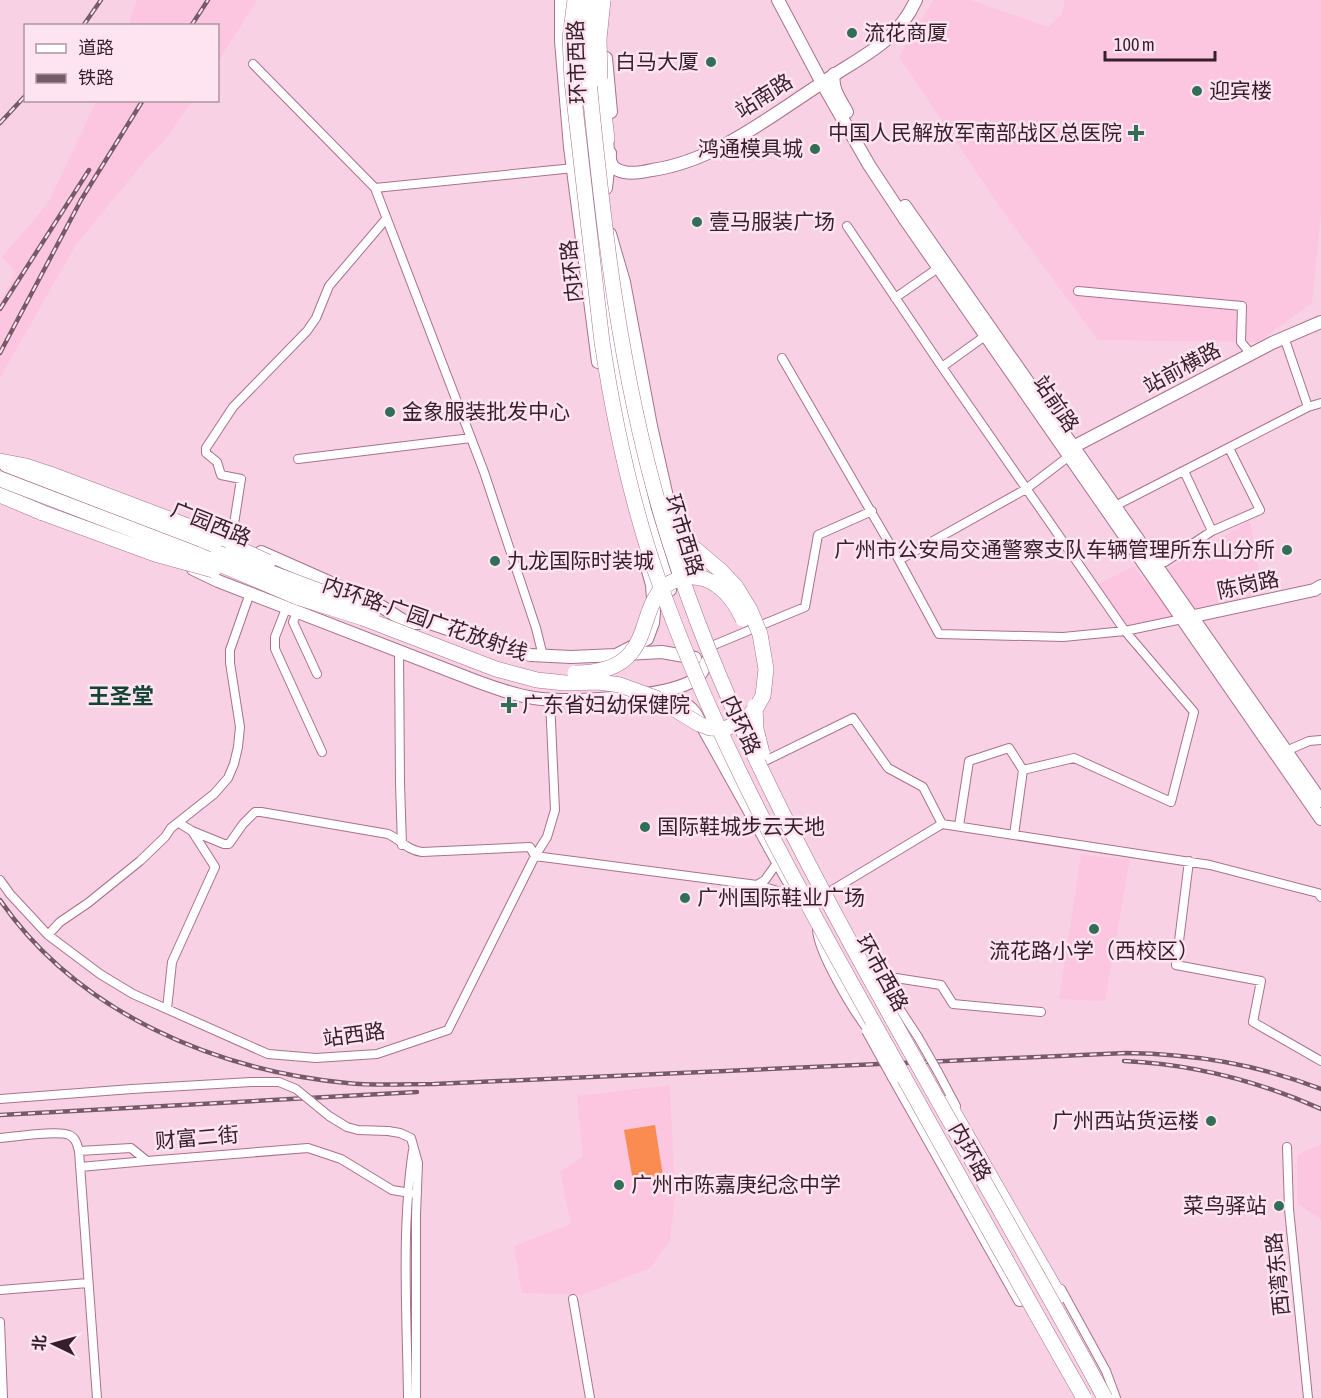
<svg xmlns="http://www.w3.org/2000/svg" width="1321" height="1398" font-family="'Asap Condensed','Noto Sans SC',sans-serif">
<rect width="100%" height="100%" fill="#f8d2e4"/>
<!-- built -->
<path fill="#fcc5e0" d="M137,0h120l-39,62v-36l-90,-1z
M933,0h38l77,27 14,-13 3,-14h256v213l-9,90 -54,39 -160,-2 -96,-130 -103,-153z
M97,100l95,1 -27,39 -17,17 -73,89 -75,132v-76l16,-30 -14,-15 46,-54z
M1250,521l13,75 -137,32 -30,-43 38,-19 11,16z
M1081,855l49,4 -25,142 -46,-2z
M670,1085l5,112 -5,44 -20,27 -68,27 -60,-2 -8,-47 57,-22 -11,-52 23,-16 -6,-60z
M1321,1144v76l-24,-17v-48z"/>
<!-- green -->
<path fill="#fa8c52" d="M655,1125l8,51 -30,5 -9,-51z"/>
<g fill="none" stroke-linecap="round" stroke-linejoin="round">
<!-- street casing -->
<g stroke="#a9718e" stroke-width="10">
<path id="street" d="M253,64l122,124 109,284 52,156 7,28
M375,188l199,-20
M847,226l95,141 183,264 57,-12
M1078,291l164,15 -1,36 10,12
M895,298l43,-30
M1284,337l24,70
M782,358l117,202 127,-71 42,-32
M942,367l43,-31
M298,459l173,-21
M1184,471l28,60
M1115,506l193,-99 13,-4
M232,537l9,-58 -20,-4 -4,-13 -11,-9v-5l27,-41 74,-76 9,-13 13,-32 57,-67
M899,560l40,74 124,3 62,-6 69,81 -23,90 -97,-44 -51,12 -9,65
M1150,563l15,-1 47,-31 48,-21 -31,-62
M287,606l-12,31v12l47,103
M298,611l-5,11 24,52
M714,645l91,-38 13,-72 54,-24
M399,650l1,133 2,62
M1286,751l23,-10 12,-1
M763,762l90,-44 35,50 35,19 19,37 268,41 108,28 3,4
M179,823l13,8 32,13h5l14,-20 12,-12h6l127,22c13,6 19,16 34,18l108,-5 5,9 222,29 41,12
M959,826l10,-65 40,-13 14,22
M1189,861l-13,104 85,16 -8,41 68,39
M0,880l10,14 38,41 52,39 33,20 135,60 48,4 61,-4 71,-24 87,-174 12,-19 8,-27 -5,-110
M757,885l8,-5 12,-17
M829,892l113,-68
M817,929c1,24 36,81 51,101
M48,935l12,-13 28,-19 52,-42 25,-24 6,-9 43,-34 14,-16 6,-14 4,-17 2,-20 -10,-64v-13l20,-57
M167,1009l5,-47 43,-95 -23,-36
M918,1037l-17,-26 -24,-29 19,-4 45,7 12,19 88,8
M938,1072l18,34
M0,1099l132,-10
M388,1131l12,2 11,5 7,25 -2,52v183
M0,1138c14,-1 57,-8 69,-3 7,3 8,9 10,16l18,247
M1287,1147l2,62 19,189
M79,1151l52,-3 16,13 161,-13 33,11 51,31 25,4
M80,1167l67,-6
M1061,1289l45,82 10,27
M0,1290l88,-7
M573,1299l17,99
M0,1322l3,76
M408,1398c-1,-81 -7,-169 5,-248"/>
</g>
<!-- secondary casing -->
<g stroke="#a9718e" stroke-width="14">
<path id="secondary" d="M606,58l5,54
M834,74c-3,14 7,27 13,38
M610,153c-1,11 3,17 14,19 9,2 19,0 28,-2 63,-9 117,-53 170,-87l47,82 35,53 417,601
M905,206l416,595
M1070,453l3,-6 199,-104 49,-21
M1185,618l129,-28 7,-4
M894,1077l126,223"/>
</g>
<!-- primary casing -->
<g stroke="#a9718e" stroke-width="14">
<path id="primary" d="M561,0v41l9,106 28,215
M778,0l44,83c37,-26 74,-39 94,-83
M606,188l3,-27 -2,-22
M610,234l14,48 27,144 19,84
M626,431l19,79 25,80
M6,466l225,87
M675,529l15,50
M261,552l115,51 31,20h23l86,29 15,3 40,2 45,-2 31,-16 6,-16 1,-11 -2,-27 -7,-25
M193,569l25,12 258,100c19,7 38,14 58,17 34,5 132,0 160,-18 7,-4 10,-12 13,-19
M626,654l36,-2 33,6
M657,698c15,1 28,2 38,15l93,167"/>
</g>
<!-- highway casing -->
<g stroke="#a9718e" stroke-width="16">
<path id="highway" d="M600,79l7,60
M585,133l24,179 23,126
M0,461l26,5 24,8 167,63 16,9
M0,495l43,18
M948,1103l111,193"/>
</g>
<!-- street -->
<use href="#street" stroke="#fff" stroke-width="8"/>
<!-- secondary -->
<use href="#secondary" stroke="#fff" stroke-width="12"/>
<!-- primary -->
<use href="#primary" stroke="#fff" stroke-width="12"/>
<!-- highway -->
<use href="#highway" stroke="#fff" stroke-width="15"/>
<!-- rail casing -->
<g stroke="#765a68" stroke-width="4.5">
<path id="rail" d="M83,26l18,-26
M191,26l17,-26
M0,123l26,-28
M0,309l89,-139
M0,353l81,-153 62,-100
M0,900c78,113 215,170 347,183 29,3 58,1 87,1l692,-31c69,1 130,11 195,36
M1124,1061c69,3 134,20 197,48
M0,1115l417,-23"/>
</g>
<!-- rail -->
<use href="#rail" stroke="#fde4f0" stroke-width="2" stroke-dasharray="7" stroke-linecap="butt"/>
<!-- street-bridge casing -->
<g stroke="#a9718e" stroke-width="10" stroke-linecap="butt">
<path id="street-bridge" d="M918,1037l20,35
M132,1089l119,-7h28l17,7 33,27 18,11 11,3 30,1"/>
</g>
<!-- secondary-bridge casing -->
<g stroke="#a9718e" stroke-width="14" stroke-linecap="butt">
<path id="secondary-bridge" d="M868,1030l26,47"/>
</g>
<!-- highway-bridge casing -->
<g stroke="#a9718e" stroke-width="16" stroke-linecap="butt">
<path id="highway-bridge" d="M575,0l-5,38 2,43 30,261c12,79 29,159 55,234 57,164 144,318 229,469 66,118 131,236 198,353
M590,0l-4,32v19c16,166 33,332 84,492 48,151 122,294 198,432 78,142 160,281 237,423
M600,79l-1,-40 4,-39
M0,479l196,75 101,43 66,21 133,51 41,11 28,3 34,-1 21,3 36,13 43,26 11,4 15,1 22,-11 9,-10 7,-12 3,-27 -6,-35 -10,-24 -14,-23 -16,-17 -32,-27 -13,-19 -9,-21
M43,513l112,41 58,16
M233,546l35,16
M218,553l155,58
M575,673c19,0 42,-4 55,-19 15,-17 15,-41 27,-59 4,-8 13,-13 22,-16 30,-9 52,14 64,40
M755,706l1,23 6,24"/>
</g>
<!-- street-bridge -->
<use href="#street-bridge" stroke="#fff" stroke-width="8"/>
<!-- secondary-bridge -->
<use href="#secondary-bridge" stroke="#fff" stroke-width="12"/>
<!-- highway-bridge -->
<use href="#highway-bridge" stroke="#fff" stroke-width="15"/>
</g>
<!-- markers -->
<g fill="#326d58" stroke="#fde4f0" stroke-width="2">
<circle cx="852" cy="33" r="6"/>
<circle cx="711" cy="62" r="6"/>
<circle cx="1197" cy="91" r="6"/>
<path d="M1133 124h6v6h6v6h-6v6h-6v-6h-6v-6h6z"/>
<circle cx="815" cy="149" r="6"/>
<circle cx="697" cy="222" r="6"/>
<circle cx="390" cy="412" r="6"/>
<circle cx="1287" cy="550" r="6"/>
<circle cx="495" cy="561" r="6"/>
<path d="M506 696h6v6h6v6h-6v6h-6v-6h-6v-6h6z"/>
<circle cx="645" cy="827" r="6"/>
<circle cx="685" cy="898" r="6"/>
<circle cx="1094" cy="929" r="6"/>
<circle cx="1211" cy="1121" r="6"/>
<circle cx="619" cy="1185" r="6"/>
<circle cx="1279" cy="1206" r="6"/>
</g>
<g text-anchor="middle" stroke-width="5" stroke-linejoin="round" paint-order="stroke">
<!-- poi labels -->
<g font-size="21" fill="#361f2b" stroke="#fde4f0" text-anchor="start">
<text x="864" y="40">流花商厦</text>
<text x="699" y="69" text-anchor="end">白马大厦</text>
<text x="1209" y="98">迎宾楼</text>
<text x="1122" y="140" text-anchor="end">中国人民解放军南部战区总医院</text>
<text x="803" y="156" text-anchor="end">鸿通模具城</text>
<text x="709" y="229">壹马服装广场</text>
<text x="402" y="419">金象服装批发中心</text>
<text x="1275" y="557" text-anchor="end">广州市公安局交通警察支队车辆管理所东山分所</text>
<text x="507" y="568">九龙国际时装城</text>
<text x="522" y="712">广东省妇幼保健院</text>
<text x="657" y="834">国际鞋城步云天地</text>
<text x="697" y="905">广州国际鞋业广场</text>
<text x="1094" y="958" text-anchor="middle">流花路小学（西校区）</text>
<text x="1199" y="1128" text-anchor="end">广州西站货运楼</text>
<text x="631" y="1192">广州市陈嘉庚纪念中学</text>
<text x="1267" y="1213" text-anchor="end">菜鸟驿站</text>
</g>
<!-- street labels -->
<g font-size="21" fill="#361f2b" stroke="#fde4f0">
<text transform="translate(577 62) rotate(-92)" y="7">环市西路</text>
<text transform="translate(764 96) rotate(-32)" y="7">站南路</text>
<text transform="translate(572 271) rotate(-96)" y="7">内环路</text>
<text transform="translate(1182 368) rotate(-28)" y="7">站前横路</text>
<text transform="translate(1056 404) rotate(56)" y="7">站前路</text>
<text transform="translate(211 524) rotate(22)" y="7">广园西路</text>
<text transform="translate(684 535) rotate(73)" y="7">环市西路</text>
<text transform="translate(1248 585) rotate(-12)" y="7">陈岗路</text>
<text transform="translate(425 619) rotate(19)" y="7">内环路-广园广花放射线</text>
<text transform="translate(741 725) rotate(65)" y="7">内环路</text>
<text transform="translate(882 973) rotate(61)" y="7">环市西路</text>
<text transform="translate(354 1035) rotate(-8)" y="7">站西路</text>
<text transform="translate(197 1138) rotate(-5)" y="7">财富二街</text>
<text transform="translate(970 1152) rotate(61)" y="7">内环路</text>
<text transform="translate(1278 1274) rotate(-96)" y="7">西湾东路</text>
</g>
<!-- neighbourhood labels -->
<g font-size="22" font-weight="bold" fill="#134434" stroke="#fde4f0">
<text x="121" y="704">王圣堂</text>
</g>
</g>
<!-- legend -->
<rect x="24" y="24" width="195" height="78" fill="#fde4f0" stroke="#ad95a1" stroke-width="1.5"/>
<rect x="36" y="44" width="30" height="9" fill="#ffffff" stroke="#ad95a1" stroke-width="1.5"/>
<text x="78" y="54" font-size="18" fill="#361f2b">道路</text>
<rect x="36" y="74" width="30" height="9" fill="#765a68" stroke="#ad95a1" stroke-width="1.5"/>
<text x="78" y="84" font-size="18" fill="#361f2b">铁路</text>
<!-- north arrow -->
<g transform="translate(54 1344) rotate(275)" stroke="#fde4f0" stroke-width="4.5" paint-order="stroke">
<path d="M0-4.5L10 22L0 15L-10 22Z" fill="#361f2b"/>
<text y="-9" font-size="16" font-weight="bold" text-anchor="middle" fill="#361f2b">北</text>
</g>
<!-- scale -->
<path d="M1105 51v9h110v-9" fill="none" stroke="#361f2b" stroke-width="3"/>
<text x="1114" y="51" font-size="18" fill="#361f2b" stroke="#fde4f0" stroke-width="4.5" paint-order="stroke">100 m</text>
</svg>
